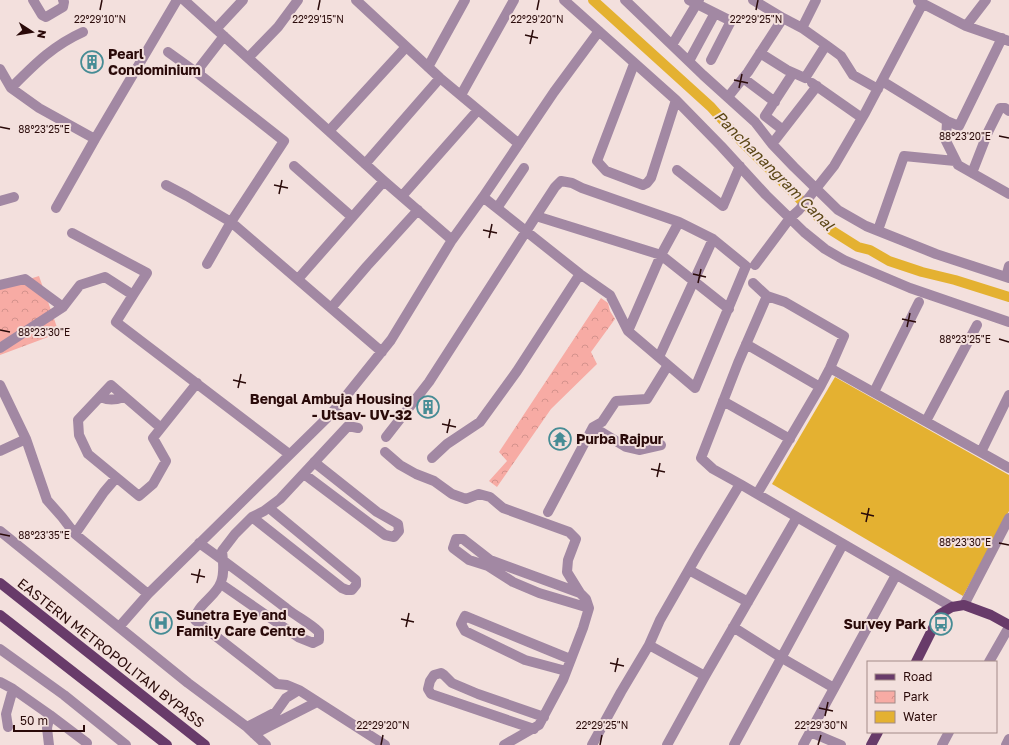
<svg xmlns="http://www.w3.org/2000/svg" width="1009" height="745" font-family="'Golos Text',sans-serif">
<defs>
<pattern id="park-crowns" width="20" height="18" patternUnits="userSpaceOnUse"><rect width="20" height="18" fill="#f7aba4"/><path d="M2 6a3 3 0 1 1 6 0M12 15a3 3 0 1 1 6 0" fill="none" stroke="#d4928c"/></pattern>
</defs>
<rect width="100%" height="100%" fill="#f3e0dd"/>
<!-- park -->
<path fill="url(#park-crowns)" d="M39,276l20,57 -59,22v-67z
M601,298l7,5 2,8 5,8 -24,33 6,12 -46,45 -54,78 -8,-6 18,-20 -8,-9z"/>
<!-- water -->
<path fill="#e4b131" d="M835,377l174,98v36l-46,85 -191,-112z"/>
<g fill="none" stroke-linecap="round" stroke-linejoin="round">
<!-- canal -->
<path stroke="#e4b131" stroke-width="10" d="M593,0l118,107 31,35 89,88 27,17 12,3 19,11 33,11 33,8 54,17"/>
<!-- minor -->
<path stroke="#a288a3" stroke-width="10" d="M33,0l9,15 4,2 17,-10 1,-5 -1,-2
M184,0l200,181 68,59
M356,0l84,78 79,66
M564,0l112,100 45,46 45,49 38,37 21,17 19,11 66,28 99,34
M625,0l78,75 52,47 17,22 22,23 44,43 28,16 70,28 73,24
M689,0l42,21 -20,39
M753,0l30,18
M918,1l48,25 43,15
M966,26l20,-26
M216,29l27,-29
M224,36l-24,31v8l84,66 -53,81 151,130
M672,45l27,-45
M826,45l15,11 12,19 25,14
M168,52l32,23
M760,53l27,17 18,8 21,-33 -24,-17 14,-28
M248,58l30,-31 20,-27
M689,61l26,-48
M634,64l-37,97 9,10 37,14 4,-2 4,-5 25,-78
M428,67l37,-67
M0,69l11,19 28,20 56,31 82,-139
M743,78l32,24
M882,81l65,40 12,5 43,-88
M812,83l50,35
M11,88c23,-23 41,-42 72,-56
M461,95l53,-95
M728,97l20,-25 35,-54 19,10
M947,121l-1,20 12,24 51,29
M783,130l-18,-14 28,-43
M329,131l77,-84
M772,144l45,-58
M365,164l75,-86
M294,166l58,51
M677,170l46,36 17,-40
M972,173l16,-41 12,-24h5l4,3
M166,185l21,11 44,26 -24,42
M402,196l76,-86
M483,197l97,77 30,21 18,36 67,57 51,-122 -33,-27 -34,-17 -18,33 -33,76
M0,201l14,-4
M56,208l39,-69
M497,208l27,-40
M536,216l125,39 68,54
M878,230l26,-74 51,5
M72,233l75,40 -14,22
M755,265l35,-47 9,-8 35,-44 31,-53 58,-110
M1006,277l3,-11
M298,279l86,-98
M753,283l14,13
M0,285l25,-6 38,28 -63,41
M63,307l17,-22 25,-8 28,18 -17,27 173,132
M331,308l36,-42 51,-56
M746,344l74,43
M659,357l54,-118
M830,368l179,100
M0,385l26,54 21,61 15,17 13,17 29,-42 12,-14
M111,385l50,43 -8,10 13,23 -13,23 -14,12 -51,-42 -9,-19 -1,-15z
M874,392l45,-90
M100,397c9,4 16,3 24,0
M723,401l67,38
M926,421l51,-96
M593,427l33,20 13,3 22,-5
M161,428l36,-45
M358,428l-10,-2 -68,73 -16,12 -12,6 -17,17 -13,17c1,10 3,21 -1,31 -5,15 -25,23 -26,38l82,64 10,1 12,5 86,55
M386,437l43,-55 107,-166 19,-29 6,-6 11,2 10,5 97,34
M0,451l26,-12
M385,452l15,13 16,9 18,7 18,13 14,5 13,-5 11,3 13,11 66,24 7,7 -8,21 -1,12 13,21 6,6 3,9 -6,20 -20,52 -24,45 -35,20
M981,452l28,-57
M432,458l15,-14 33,-22 37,-51 63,-97
M304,474l81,61 9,2 5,-6 -1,-7 -21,-12 -63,-50
M740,484l-27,-15 -12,-11 37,-95 29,-67 18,6 59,34 -14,32 -10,19 -63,107
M548,512l45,-85 9,-5 14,-21 31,-2 21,-34
M252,517l90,71 5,2h5l4,-5v-5l-87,-72
M0,531l188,152 59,44 19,18
M75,534l73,60
M199,543c30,21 58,43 87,65 11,9 24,15 33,24v8l-6,3 -15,-6 -77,-53
M689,570l59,32
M580,593l-90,-33 -27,-21h-7l-3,9 16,12 19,6 25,16 26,11 50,15
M964,605l45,-87
M119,627l29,-33 179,-176 15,-17 49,-61 61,-100 31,-43 71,-105 45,-61
M733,627l49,31 52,30
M649,645l56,31
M0,649l64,46 62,50
M989,662l20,-35
M566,671l-41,-11 -60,-29 -4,-7 4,-8 105,43
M0,682l13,7 37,26 -3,13 2,17
M50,715l37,28
M8,727l-2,-13 7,-25
M247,727l29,-15 10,-14 13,-8
M534,729l-103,-35 -3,-5 2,-8 4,-6 7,-2 3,2 8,8 26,11 66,23
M810,732l31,13
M254,734l63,-32
M592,745l29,-53 28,-47 11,-25 39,-68 41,-68 212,123
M667,745l38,-69 92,-159
M734,745l109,-201
M803,745l93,-170
M942,745l7,-13
M1006,745l3,-6"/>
<!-- major -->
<path stroke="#683b6a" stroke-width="10" d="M0,583l205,162
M0,615l167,130
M916,662l24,-48 12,-7 12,-2 27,10 18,10
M871,745l7,-13"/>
</g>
<!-- ticks -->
<path fill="none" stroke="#2a0a09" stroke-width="1.5" d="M100,10l2,-10M318,10l2,-10M537,10l2,-10M756,10l2,-10M525,35l13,3M530,44l3,-14M734,80l14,3M739,88l3,-14M0,127l10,2M999,136l10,2M274,185l14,3M279,194l3,-14M483,230l14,3M489,238l3,-14M693,274l13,3M698,283l3,-14M902,319l14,3M907,327l3,-14M0,330l10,2M999,339l10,3M233,380l13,3M238,388l3,-14M442,424l14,3M447,433l3,-14M651,469l14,3M657,477l3,-14M861,513l13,3M866,522l3,-14M0,534l10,2M999,543l10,2M191,574l14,3M197,583l3,-14M401,619l13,3M406,627l3,-14M610,663l14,3M615,672l3,-14M819,708l14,3M825,716l3,-14M381,745l2,-10M600,745l2,-10M818,745l3,-10"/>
<!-- icons -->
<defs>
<g id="building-ring" transform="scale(1.15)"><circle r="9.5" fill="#f3e0dd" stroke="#468c95" stroke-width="1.5"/><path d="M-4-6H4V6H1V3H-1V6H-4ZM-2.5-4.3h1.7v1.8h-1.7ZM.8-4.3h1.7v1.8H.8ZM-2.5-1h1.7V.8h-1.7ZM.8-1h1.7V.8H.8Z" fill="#468c95"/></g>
<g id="temple-ring" transform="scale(1.15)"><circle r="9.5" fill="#f3e0dd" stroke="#468c95" stroke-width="1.5"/><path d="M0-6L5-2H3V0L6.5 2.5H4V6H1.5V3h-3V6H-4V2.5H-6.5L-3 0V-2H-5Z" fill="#468c95"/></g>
<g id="hospital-ring" transform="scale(1.15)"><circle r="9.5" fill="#f3e0dd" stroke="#468c95" stroke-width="1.5"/><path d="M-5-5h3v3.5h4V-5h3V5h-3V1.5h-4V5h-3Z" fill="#468c95"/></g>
<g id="bus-ring" transform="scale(1.15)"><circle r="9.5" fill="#f3e0dd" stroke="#468c95" stroke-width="1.5"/><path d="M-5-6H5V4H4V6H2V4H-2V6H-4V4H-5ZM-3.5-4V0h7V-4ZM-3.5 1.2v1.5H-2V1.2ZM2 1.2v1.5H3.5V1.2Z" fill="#468c95"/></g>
</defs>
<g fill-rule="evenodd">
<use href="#building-ring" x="92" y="62"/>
<use href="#building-ring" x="428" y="407"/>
<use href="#temple-ring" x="560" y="439"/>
<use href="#hospital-ring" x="161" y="623"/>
<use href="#bus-ring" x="941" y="624"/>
</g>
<g text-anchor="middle" stroke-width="4" stroke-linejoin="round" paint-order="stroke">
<!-- poi labels -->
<g font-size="14" font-weight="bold" fill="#2a0a09" stroke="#f3e0dd" text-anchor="start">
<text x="108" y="59">Pearl<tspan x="108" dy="16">Condominium</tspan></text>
<text x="412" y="404" text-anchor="end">Bengal Ambuja Housing<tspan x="412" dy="16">- Utsav- UV-32</tspan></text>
<text x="576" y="444">Purba Rajpur</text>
<text x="176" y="620">Sunetra Eye and<tspan x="176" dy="16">Family Care Centre</tspan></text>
<text x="926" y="629" text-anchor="end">Survey Park</text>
</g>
<!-- street labels -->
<g font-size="14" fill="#2a0a09" stroke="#f3e0dd">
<text transform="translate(111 653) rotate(38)" y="5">EASTERN METROPOLITAN BYPASS</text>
</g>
<!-- water labels -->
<g font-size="15" font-style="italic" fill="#5b4615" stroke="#f3e0dd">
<text transform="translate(774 171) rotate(45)" y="5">Panchanangram Canal</text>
</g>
</g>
<g font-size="10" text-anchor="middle" fill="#2a0a09" stroke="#f3e0dd" stroke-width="4" stroke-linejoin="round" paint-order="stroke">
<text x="100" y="23">22°29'10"N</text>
<text x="318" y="23">22°29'15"N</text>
<text x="537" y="23">22°29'20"N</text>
<text x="756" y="23">22°29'25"N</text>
<text x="44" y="133">88°23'25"E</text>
<text x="965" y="140">88°23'20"E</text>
<text x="44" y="336">88°23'30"E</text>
<text x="965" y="343">88°23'25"E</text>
<text x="44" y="539">88°23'35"E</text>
<text x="965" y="546">88°23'30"E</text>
<text x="383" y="729">22°29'20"N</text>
<text x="602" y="729">22°29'25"N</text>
<text x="821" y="729">22°29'30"N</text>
</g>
<!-- legend -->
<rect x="867" y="661" width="130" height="72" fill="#f3e0dd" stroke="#a38a88"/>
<rect x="875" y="674" width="20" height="6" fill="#683b6a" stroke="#a38a88"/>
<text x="903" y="681" font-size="12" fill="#2a0a09">Road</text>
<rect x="875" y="691" width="20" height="12" fill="url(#park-crowns)" stroke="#a38a88"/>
<text x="903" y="701" font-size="12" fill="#2a0a09">Park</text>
<rect x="875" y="711" width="20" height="12" fill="#e4b131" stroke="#a38a88"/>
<text x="903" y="721" font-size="12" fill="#2a0a09">Water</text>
<!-- north arrow -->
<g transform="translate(32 32) rotate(102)" stroke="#f3e0dd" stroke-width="3" paint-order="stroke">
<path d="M0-3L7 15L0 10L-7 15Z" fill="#2a0a09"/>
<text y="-6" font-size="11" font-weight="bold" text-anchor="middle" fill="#2a0a09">N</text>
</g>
<!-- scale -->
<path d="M14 725v6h70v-6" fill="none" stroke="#2a0a09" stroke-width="2"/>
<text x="20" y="725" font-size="12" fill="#2a0a09" stroke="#f3e0dd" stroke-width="3" paint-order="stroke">50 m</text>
</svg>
